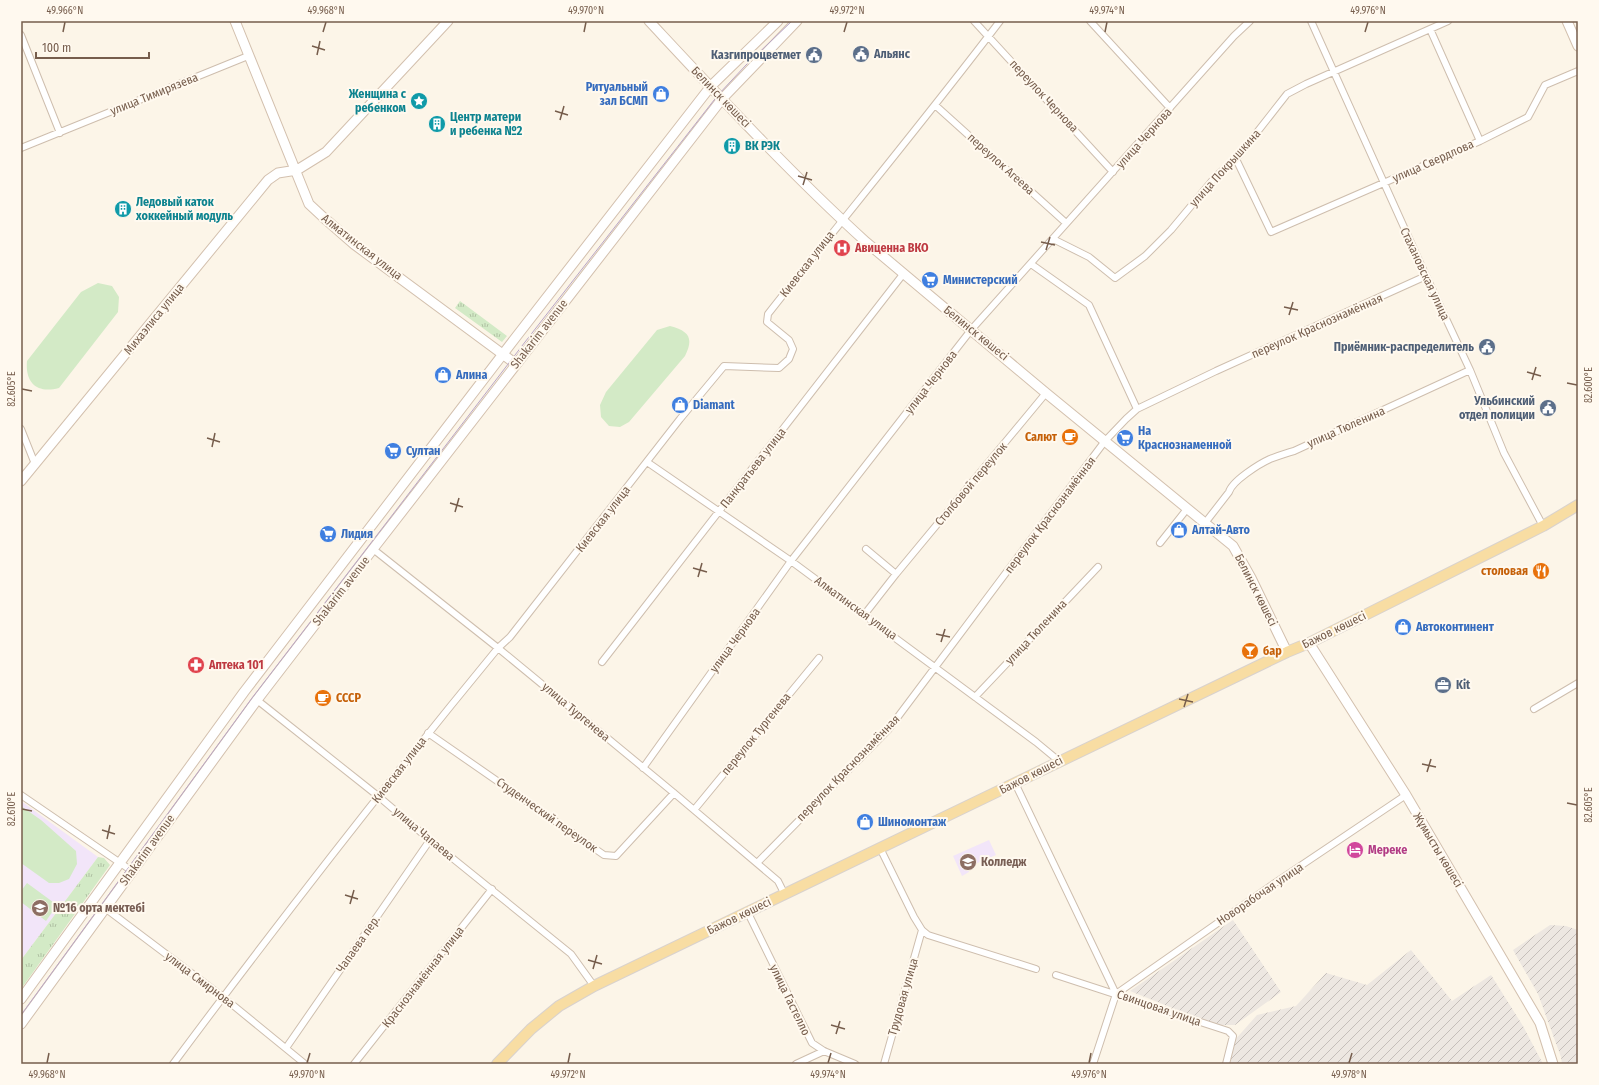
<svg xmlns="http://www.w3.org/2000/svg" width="1599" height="1085" font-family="'Fira Sans Condensed',sans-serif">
<defs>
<pattern id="industrial-furrows" width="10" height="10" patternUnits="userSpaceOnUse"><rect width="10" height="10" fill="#ede7e1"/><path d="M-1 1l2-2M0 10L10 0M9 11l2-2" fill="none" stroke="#c5beb9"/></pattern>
<pattern id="grass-tufts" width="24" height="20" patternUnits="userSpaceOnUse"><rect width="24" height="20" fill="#d3eac6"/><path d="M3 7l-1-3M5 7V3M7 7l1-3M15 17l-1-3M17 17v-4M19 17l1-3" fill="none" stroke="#b0c1a3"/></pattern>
</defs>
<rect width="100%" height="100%" fill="#fcf5e8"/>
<!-- industrial -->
<path fill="url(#industrial-furrows)" d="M1233,920l48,72 -46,33h-15l-20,-6 -70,-28z
M1550,925l16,1 12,4v134h-16l-1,-7 -23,-63 -25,-44z
M1411,950l41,51 39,-26 32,51 20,38h-314l5,-23 23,-26 39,-9 30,-33 41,12z"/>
<!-- education -->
<path fill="#f2e5f9" d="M21,801l77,56 -77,103z
M989,840l7,15 -28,12 1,5 -7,4 -9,-20z"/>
<!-- grass -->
<path fill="url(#grass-tufts)" d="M460,301l47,35 -5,6 -47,-34z
M98,857l6,1 6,7 -89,124v-29z"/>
<!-- park -->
<path fill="#d3eac6" d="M98,283l14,3 7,11 -1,15 -59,76c-22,6 -34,-5 -32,-27l54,-69z
M670,326c19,5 24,12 15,30l-56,66 -9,5 -11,-1 -8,-9 -1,-12 6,-13 51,-62z
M21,806l20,14 35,31 1,13 -8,15 -10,4h-10l-28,-20z
M27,883l30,22 -11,16 -25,-19v-11z"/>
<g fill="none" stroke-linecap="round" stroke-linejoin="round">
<!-- street casing -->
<g stroke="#cebeae" stroke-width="8">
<path id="street" d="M974,21l139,151
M1090,21l80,87
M1311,21l115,255 44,94 34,83 39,73
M1430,29l50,112
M21,35l39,98
M935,105l131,118
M21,148l227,-92
M1236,159l35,73 209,-91 48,-24 17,-32 33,-14
M1053,239l36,18 26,21 30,-22 26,-26 45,-54 20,-17 51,-65 19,-10 142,-63
M1031,264l58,41 48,104
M21,429l14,35
M647,462l144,99 245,181 23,19
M1205,523l24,-31c3,-11 30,-28 41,-33 8,-3 16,-6 24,-8l176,-81
M1160,543l27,-34
M373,549l125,99 176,145 104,88 6,12
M866,549l30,25
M864,615l32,-41 150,-181
M602,662l302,-389
M975,697l123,-130
M257,700l121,96 52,44 141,114 23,32
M1534,709l44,-26
M428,733l176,122 12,1 58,-63
M643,768l148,-207 180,-231 263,-294 16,-15
M1015,783l101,211
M21,795l111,76
M694,810l125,-152
M880,848l34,69 8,13 6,5 108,34
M757,863l131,-133 217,-289 21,-22 11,-10 79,-38 210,-95
M105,908l118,89 82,67
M748,913l64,130 12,8 31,13
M1056,975l172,56 5,5 -7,28
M1116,994l156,-109 134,-90
M286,1048l144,-208
M173,1064c105,-141 213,-280 325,-416l12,-11 170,-218 44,-53 55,2 10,-9 4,-10 -4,-9 -22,-18 1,-8c77,-98 157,-194 232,-293
M354,1064l138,-175
M796,1064l28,-13
M884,1064l38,-134
M1093,1064l23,-70"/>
</g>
<!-- secondary casing -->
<g stroke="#d3c0ae" stroke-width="11">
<path id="secondary" d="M235,21l74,183 14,13 32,28 161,119
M649,21c70,75 141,152 217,221l180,151 187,153 18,32 36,74
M1567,21l11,25
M21,481l247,-301 10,-7 19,-3 29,-18 122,-131
M1309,643l97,152 134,228 13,41
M21,999l223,-307 272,-355 195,-251 67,-65
M21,1024l236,-324 116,-151 349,-450 75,-78"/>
</g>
<!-- primary casing -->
<g stroke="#d9d2cd" stroke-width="12">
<path id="primary" d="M497,1064l34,-35 28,-23 35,-20 693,-334 22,-9 234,-117 35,-21"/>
</g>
<!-- street -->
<use href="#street" stroke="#fff" stroke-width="6"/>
<!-- secondary -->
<use href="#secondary" stroke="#fff" stroke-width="9"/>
<!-- primary -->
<use href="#primary" stroke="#f8dda3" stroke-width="10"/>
<!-- tram -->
<path stroke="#b9a6c6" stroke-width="1" d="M21,1015l231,-317 273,-356 193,-247 28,-30 46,-44"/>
</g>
<!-- ticks -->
<path fill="none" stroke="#765d4c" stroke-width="1.5" d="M63,32l2,-10M323,32l3,-10M584,32l2,-10M844,32l3,-10M1105,32l2,-10M1365,32l3,-10M312,46l13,4M317,55l3,-14M555,111l13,4M560,120l4,-14M798,176l14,4M803,185l4,-13M1041,242l14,3M1046,250l4,-13M1284,307l14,3M1289,315l4,-13M1527,372l14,4M1532,380l4,-13M1567,383l10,2M22,389l10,2M207,438l13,4M212,447l3,-14M450,503l13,4M455,512l4,-14M693,568l14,4M698,577l4,-14M936,634l14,3M941,642l4,-13M1179,699l14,3M1184,707l4,-13M1422,764l14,3M1427,772l4,-13M1567,803l10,2M22,809l10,2M102,830l13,4M107,839l3,-14M345,895l13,4M350,904l4,-14M588,960l14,4M593,969l4,-14M831,1025l14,4M836,1034l4,-13M47,1063l2,-10M307,1063l3,-10M568,1063l2,-10M828,1063l3,-10M1089,1063l2,-10M1349,1063l3,-10"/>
<!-- icons -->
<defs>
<g id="civic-disc" transform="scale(0.9)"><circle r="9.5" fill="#5c6f8a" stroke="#fff9ef"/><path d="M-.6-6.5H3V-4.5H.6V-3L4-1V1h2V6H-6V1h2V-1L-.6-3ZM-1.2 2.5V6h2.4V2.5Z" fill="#fff"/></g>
<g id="shop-disc" transform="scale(0.9)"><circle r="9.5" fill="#3f7fe0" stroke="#fff9ef"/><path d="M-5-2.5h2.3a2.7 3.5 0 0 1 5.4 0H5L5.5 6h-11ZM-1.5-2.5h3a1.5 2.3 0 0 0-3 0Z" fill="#fff"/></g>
<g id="sight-disc" transform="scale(0.9)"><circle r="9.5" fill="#0f9aa8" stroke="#fff9ef"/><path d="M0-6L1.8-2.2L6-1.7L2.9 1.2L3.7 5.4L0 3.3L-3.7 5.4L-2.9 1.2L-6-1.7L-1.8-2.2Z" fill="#fff"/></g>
<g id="building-disc" transform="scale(0.9)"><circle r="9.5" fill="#0f9aa8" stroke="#fff9ef"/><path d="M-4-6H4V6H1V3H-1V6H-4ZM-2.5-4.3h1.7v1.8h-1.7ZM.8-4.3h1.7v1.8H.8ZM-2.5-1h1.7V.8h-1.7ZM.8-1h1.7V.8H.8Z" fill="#fff"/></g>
<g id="hospital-disc" transform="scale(0.9)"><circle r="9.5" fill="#e0444e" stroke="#fff9ef"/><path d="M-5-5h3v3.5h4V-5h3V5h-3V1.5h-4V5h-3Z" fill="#fff"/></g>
<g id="supermarket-disc" transform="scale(0.9)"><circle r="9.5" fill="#3f7fe0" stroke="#fff9ef"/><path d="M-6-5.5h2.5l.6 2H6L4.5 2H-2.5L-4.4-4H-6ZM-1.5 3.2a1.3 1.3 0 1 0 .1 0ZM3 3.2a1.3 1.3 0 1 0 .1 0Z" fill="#fff"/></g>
<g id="cafe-disc" transform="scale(0.9)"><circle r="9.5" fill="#e8710a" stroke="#fff9ef"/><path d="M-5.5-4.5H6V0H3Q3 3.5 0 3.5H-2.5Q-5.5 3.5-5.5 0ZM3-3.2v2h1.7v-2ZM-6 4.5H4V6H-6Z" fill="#fff"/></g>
<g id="restaurant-disc" transform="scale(0.9)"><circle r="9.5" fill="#e8710a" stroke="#fff9ef"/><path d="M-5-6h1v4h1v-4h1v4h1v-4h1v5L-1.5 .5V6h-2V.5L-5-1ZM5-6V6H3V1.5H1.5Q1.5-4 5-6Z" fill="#fff"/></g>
<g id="bar-disc" transform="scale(0.9)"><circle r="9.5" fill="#e8710a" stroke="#fff9ef"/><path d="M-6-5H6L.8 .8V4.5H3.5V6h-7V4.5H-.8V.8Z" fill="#fff"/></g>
<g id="pharmacy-disc" transform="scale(0.9)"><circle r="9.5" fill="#e0444e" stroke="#fff9ef"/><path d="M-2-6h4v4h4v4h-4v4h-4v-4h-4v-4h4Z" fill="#fff"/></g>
<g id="office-disc" transform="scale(0.9)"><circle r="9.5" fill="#5c6f8a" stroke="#fff9ef"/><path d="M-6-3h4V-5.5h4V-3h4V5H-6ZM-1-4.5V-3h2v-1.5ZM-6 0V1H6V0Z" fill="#fff"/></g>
<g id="hotel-disc" transform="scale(0.9)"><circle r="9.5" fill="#d1479c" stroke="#fff9ef"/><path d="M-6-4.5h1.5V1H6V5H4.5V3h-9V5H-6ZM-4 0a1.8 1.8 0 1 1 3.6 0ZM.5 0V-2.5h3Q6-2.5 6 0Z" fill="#fff"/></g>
<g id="university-disc" transform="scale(0.9)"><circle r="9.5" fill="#8d6e63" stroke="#fff9ef"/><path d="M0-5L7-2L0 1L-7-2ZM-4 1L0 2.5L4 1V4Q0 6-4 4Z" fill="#fff"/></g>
<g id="school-disc" transform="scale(0.9)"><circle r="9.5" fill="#8d6e63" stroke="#fff9ef"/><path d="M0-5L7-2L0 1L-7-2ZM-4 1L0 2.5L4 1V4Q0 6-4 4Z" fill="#fff"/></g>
</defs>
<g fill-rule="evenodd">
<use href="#civic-disc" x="861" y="54"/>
<use href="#civic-disc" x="814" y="55"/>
<use href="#shop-disc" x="661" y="94"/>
<use href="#sight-disc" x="419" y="101"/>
<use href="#building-disc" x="437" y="124"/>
<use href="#building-disc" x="732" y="146"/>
<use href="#building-disc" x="123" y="209"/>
<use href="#hospital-disc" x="842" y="248"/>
<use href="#supermarket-disc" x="930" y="280"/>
<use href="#civic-disc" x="1487" y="347"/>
<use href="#shop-disc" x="443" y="375"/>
<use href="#shop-disc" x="680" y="405"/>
<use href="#civic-disc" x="1548" y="408"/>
<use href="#cafe-disc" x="1070" y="437"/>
<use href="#supermarket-disc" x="1125" y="438"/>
<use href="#supermarket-disc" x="393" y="451"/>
<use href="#shop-disc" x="1179" y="530"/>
<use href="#supermarket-disc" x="328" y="534"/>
<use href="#restaurant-disc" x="1541" y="571"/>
<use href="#shop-disc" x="1403" y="627"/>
<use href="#bar-disc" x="1250" y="651"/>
<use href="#pharmacy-disc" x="196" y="665"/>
<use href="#office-disc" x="1443" y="685"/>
<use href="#cafe-disc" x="323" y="698"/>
<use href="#shop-disc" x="865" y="822"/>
<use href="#hotel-disc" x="1355" y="850"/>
<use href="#university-disc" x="968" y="862"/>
<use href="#school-disc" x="40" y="908"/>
</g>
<g text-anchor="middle" stroke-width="4" stroke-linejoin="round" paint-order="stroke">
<!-- service labels -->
<g font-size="12" font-weight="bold" fill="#4e5e75" stroke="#fff9ef" text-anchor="end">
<text x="874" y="58" text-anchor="start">Альянс</text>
<text x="801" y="59">Казгипроцветмет</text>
<text x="1474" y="351">Приёмник-распределитель</text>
<text x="1535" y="405">Ульбинский<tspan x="1535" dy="14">отдел полиции</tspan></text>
<text x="1456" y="689" text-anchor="start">Kit</text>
</g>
<!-- shop labels -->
<g font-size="12" font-weight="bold" fill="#366cbe" stroke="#fff9ef" text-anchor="start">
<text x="648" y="91" text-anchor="end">Ритуальный<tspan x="648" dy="14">зал БСМП</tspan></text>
<text x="943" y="284">Министерский</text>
<text x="456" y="379">Алина</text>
<text x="693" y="409">Diamant</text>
<text x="1138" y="435">На<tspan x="1138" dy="14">Краснознаменной</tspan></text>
<text x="406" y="455">Султан</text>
<text x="1192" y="534">Алтай-Авто</text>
<text x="341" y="538">Лидия</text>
<text x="1416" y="631">Автоконтинент</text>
<text x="878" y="826">Шиномонтаж</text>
</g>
<!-- street labels -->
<g font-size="12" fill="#765d4c" stroke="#fff9ef">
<text transform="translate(154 94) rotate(-22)" y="4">улица Тимирязева</text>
<text transform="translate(1044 96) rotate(47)" y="4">переулок Чернова</text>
<text transform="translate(721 97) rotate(46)" y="4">Белинск көшесі</text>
<text transform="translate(1144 138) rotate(-48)" y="4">улица Чернова</text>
<text transform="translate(1433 161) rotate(-24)" y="4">улица Свердлова</text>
<text transform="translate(1001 164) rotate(42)" y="4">переулок Агеева</text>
<text transform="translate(1225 168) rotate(-48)" y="4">улица Покрышкина</text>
<text transform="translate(362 247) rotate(38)" y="4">Алматинская улица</text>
<text transform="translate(807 264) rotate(-52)" y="4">Киевская улица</text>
<text transform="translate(1425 274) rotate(65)" y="4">Стахановская улица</text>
<text transform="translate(154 319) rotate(-51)" y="4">Михаэлиса улица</text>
<text transform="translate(1317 326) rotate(-24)" y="4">переулок Краснознамённая</text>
<text transform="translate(976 333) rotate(39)" y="4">Белинск көшесі</text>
<text transform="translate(539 334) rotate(-52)" y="4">Shakarim avenue</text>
<text transform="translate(931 382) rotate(-52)" y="4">улица Чернова</text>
<text transform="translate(1346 427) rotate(-24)" y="4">улица Тюленина</text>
<text transform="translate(753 468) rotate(-52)" y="4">Панкратьева улица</text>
<text transform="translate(971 484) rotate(-50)" y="4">Столбовой переулок</text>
<text transform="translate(1050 515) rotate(-53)" y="4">переулок Краснознамённая</text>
<text transform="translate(603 519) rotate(-52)" y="4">Киевская улица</text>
<text transform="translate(1256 590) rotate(63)" y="4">Белинск көшесі</text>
<text transform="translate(341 591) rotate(-52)" y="4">Shakarim avenue</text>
<text transform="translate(856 608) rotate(36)" y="4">Алматинская улица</text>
<text transform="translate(1334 630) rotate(-26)" y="4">Бажов көшесі</text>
<text transform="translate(1036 632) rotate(-47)" y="4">улица Тюленина</text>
<text transform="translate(735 640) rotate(-54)" y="4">улица Чернова</text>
<text transform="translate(576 712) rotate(40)" y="4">улица Тургенева</text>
<text transform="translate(756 734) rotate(-51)" y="4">переулок Тургенева</text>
<text transform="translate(848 768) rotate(-46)" y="4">переулок Краснознамённая</text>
<text transform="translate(399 770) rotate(-52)" y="4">Киевская улица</text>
<text transform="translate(1031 775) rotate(-27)" y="4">Бажов көшесі</text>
<text transform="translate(547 815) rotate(35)" y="4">Студенческий переулок</text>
<text transform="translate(424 834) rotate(40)" y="4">улица Чапаева</text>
<text transform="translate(147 850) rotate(-54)" y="4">Shakarim avenue</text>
<text transform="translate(1438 850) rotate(59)" y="4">Жұмысты көшесі</text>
<text transform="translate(1260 894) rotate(-34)" y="4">Новорабочая улица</text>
<text transform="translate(739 916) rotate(-26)" y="4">Бажов көшесі</text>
<text transform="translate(358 944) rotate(-55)" y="4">Чапаева пер.</text>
<text transform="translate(423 977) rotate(-52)" y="4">Краснознамённая улица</text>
<text transform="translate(200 980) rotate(37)" y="4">улица Смирнова</text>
<text transform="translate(903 997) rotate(-74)" y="4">Трудовая улица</text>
<text transform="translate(790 1000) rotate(64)" y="4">улица Гастелло</text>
<text transform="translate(1159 1008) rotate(19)" y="4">Свинцовая улица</text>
</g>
<!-- culture labels -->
<g font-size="12" font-weight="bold" fill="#0d838f" stroke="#fff9ef" text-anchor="start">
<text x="406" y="98" text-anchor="end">Женщина с<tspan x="406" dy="14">ребенком</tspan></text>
<text x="450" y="121">Центр матери<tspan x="450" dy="14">и ребенка №2</tspan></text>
<text x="745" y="150">ВК РЭК</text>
<text x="136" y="206">Ледовый каток<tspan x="136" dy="14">хоккейный модуль</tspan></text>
</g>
<!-- health labels -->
<g font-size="12" font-weight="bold" fill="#be3a42" stroke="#fff9ef" text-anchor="start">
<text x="855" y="252">Авиценна ВКО</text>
<text x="209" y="669">Аптека 101</text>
</g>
<!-- food labels -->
<g font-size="12" font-weight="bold" fill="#c56008" stroke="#fff9ef" text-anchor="end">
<text x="1057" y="441">Салют</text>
<text x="1528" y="575">столовая</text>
<text x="1263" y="655" text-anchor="start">бар</text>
<text x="336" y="702" text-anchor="start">СССР</text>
</g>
<!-- hotel labels -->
<g font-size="12" font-weight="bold" fill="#b23c85" stroke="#fff9ef" text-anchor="start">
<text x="1368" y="854">Мереке</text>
</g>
<!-- education labels -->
<g font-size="12" font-weight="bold" fill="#785e54" stroke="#fff9ef" text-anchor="start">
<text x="981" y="866">Колледж</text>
<text x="53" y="912">№16 орта мектебі</text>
</g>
</g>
<!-- border -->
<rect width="1599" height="1085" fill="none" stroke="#fff9ef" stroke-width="44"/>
<!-- scale -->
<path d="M36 52v6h113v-6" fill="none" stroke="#765d4c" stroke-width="2"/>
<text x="42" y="52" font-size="12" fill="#765d4c" stroke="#fff9ef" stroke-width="3" paint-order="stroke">100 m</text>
<rect x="22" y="22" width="1555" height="1041" fill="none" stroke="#765d4c" stroke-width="1.5"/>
<g font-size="10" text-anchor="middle" fill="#765d4c">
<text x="65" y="14">49.966°N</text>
<text x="326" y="14">49.968°N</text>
<text x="586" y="14">49.970°N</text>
<text x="847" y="14">49.972°N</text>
<text x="1107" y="14">49.974°N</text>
<text x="1368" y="14">49.976°N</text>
<text transform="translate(1588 385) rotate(-90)" y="4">82.600°E</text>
<text transform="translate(11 389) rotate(-90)" y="4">82.605°E</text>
<text transform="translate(1588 805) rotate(-90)" y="4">82.605°E</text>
<text transform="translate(11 809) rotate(-90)" y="4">82.610°E</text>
<text x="47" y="1078">49.968°N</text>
<text x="307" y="1078">49.970°N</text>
<text x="568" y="1078">49.972°N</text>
<text x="828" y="1078">49.974°N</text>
<text x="1089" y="1078">49.976°N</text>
<text x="1349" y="1078">49.978°N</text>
</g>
</svg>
